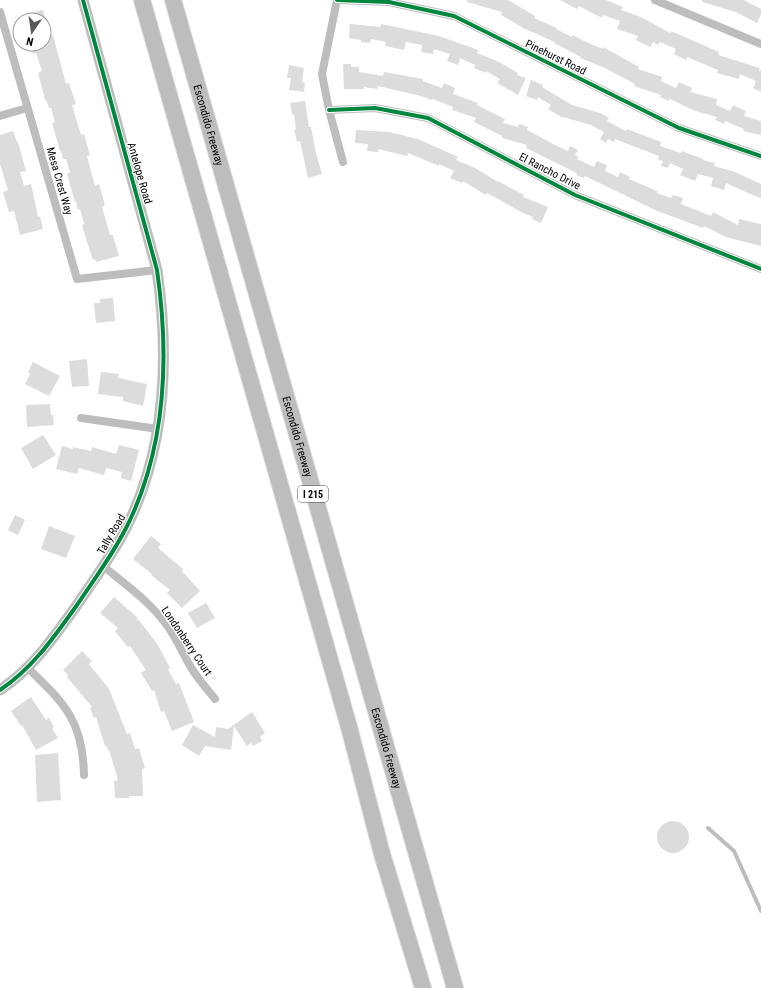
<svg xmlns="http://www.w3.org/2000/svg" width="761" height="988" font-family="'Roboto Condensed',sans-serif">
<rect width="100%" height="100%" fill="#fff"/>
<!-- building -->
<path fill="#dcdcdc" d="M467,0h41l27,16 -1,2 23,10 -1,1 16,8 1,-2 13,7 17,7v-2l36,20 -1,2 24,8 -1,4 15,7 3,-6 13,6 -2,4 27,7 -1,6 14,6 3,-6 13,6 -2,5 17,5v14l-18,-4 1,-2 -19,-8 -1,3 -9,-4 2,-3 -22,-6 -25,-12 -2,2 -8,-4 1,-2 -27,-9 1,-2 -30,-16 -25,-10 1,-1 -27,-14 1,-1 -30,-13 -24,-14 1,-3 -35,-10z
M560,0h46l17,7 -2,3 20,7 29,16 1,-2 48,21 -1,3 42,13 -1,3h1l1,-1v22l-8,-4 3,-7 -16,-7 -1,5 -22,-6 1,-3 -31,-13 -1,3 -12,-6 2,-5 -16,-7 -2,3 -5,-3 -3,5 -14,-7 2,-4 -21,-7 3,-8 -17,-6 -1,3 -23,-12 -2,3z
M702,0h42l17,9v6l-4,8 -21,-11 -34,-10z
M43,10l3,10h-17l-2,-6z
M46,20l4,16 3,-1 13,49 3,-1 7,21 -4,1 9,30 3,-1 6,21 -3,1 8,30 4,-2 6,21 -3,2 8,28h3l6,21 -23,6 -1,-3 -2,1 -6,-18 -5,-17 2,-1 -4,-15 -2,1 -2,-8h-1l-8,-28 3,-2 -4,-13h-3l-2,-8h-1l-8,-28 3,-1 -4,-14h-2l-3,-8h-1l-7,-27 4,-2 -6,-18 -3,1 -3,-10h14v-23z
M350,24l30,3 1,-3 58,12 39,14 -1,3 22,9 19,11 -1,2 9,3 -8,17 -21,-12 3,-4 -14,-8v2l-12,-5 1,-3 -15,-7 -2,7 -11,-4 3,-7 -16,-5 -1,5 -12,-2 1,-7 -16,-3 -2,8 -19,-4 1,-4 -15,-3 -1,4 -9,-1v-2l-12,-2z
M343,64h8v3h8v5l24,4 1,-4 39,7v2l19,7 2,-5 11,5 -2,6 25,9 -1,2 28,14 -2,4 15,4 1,-3 9,3 -1,3 30,16 11,5 2,-5 8,4 -3,5 3,1 -1,3 17,8 3,-6 10,4 -2,6 13,6 2,-5 10,5 -1,2 28,12v2l14,5 2,-3 10,3 -2,6 30,12 2,-4 25,13 1,-6 22,5v22l-35,-9 -22,-11 -1,2 -48,-18 -70,-34 -1,2 -8,-3 1,-2 -51,-25 1,-3 -25,-7v-2l-28,-14 2,-4 -24,-8 1,-3 -20,-8 -1,1 -11,-4 -43,-10 -1,3 -13,-2v2h-20z
M289,65l15,3 -2,14 3,1 -1,9 -15,-2 2,-12h-4z
M531,80l12,5 -1,2 30,18 28,8 9,5 -2,3 19,10 1,-2 34,13 -1,4 21,7 1,-2 21,8v1l12,3 -1,3 21,6 26,12v14l-11,-4 -24,-11 -2,7 -13,-4 2,-8 -15,-4 -3,7 -15,-6 3,-6 -13,-6 -2,5 -7,-2 2,-5 -5,-1 1,-4 -44,-17 -1,3 -6,-3 -2,4 -6,-4 4,-7 -13,-7 -28,-8v1l-15,-9 3,-4 -13,-8 -1,3 -11,-4z
M305,101l4,26h2l5,26 6,21 -14,4 -8,-37 -3,1 -3,-12 2,-1 -2,-15h-2l-2,-11z
M356,130l33,2 29,7 40,18 -2,3 19,8 23,14v-1l26,14 -1,2 25,10 -7,16 -9,-4 1,-2 -12,-5 -34,-19 -1,2 -23,-14 -1,2 -12,-5 4,-7 -15,-7v2l-31,-13 -1,3 -29,-7v3l-11,-1 1,-7 -13,-1z
M13,131l4,11h1l8,29 -6,1 4,14 7,-2 7,33 2,-1 3,13 -23,6 -6,-24 -5,1 -6,-20 5,-2 -8,-26v-29z
M113,298l2,23 -19,2 -2,-20h6v-4z
M87,359l2,27 -17,1 -3,-26z
M33,362l27,14 -11,20 -24,-12 5,-10 -2,-2z
M101,372l18,2 -1,4 29,6 -4,22 -20,-5v-4l-25,-3z
M50,404l1,11h2l1,10 -27,2 -1,-22z
M43,435l13,20 -23,14 -12,-21z
M119,445l20,5 -8,31 -10,-3 1,-6 -16,-4 -2,7 -25,-7 -2,6 -21,-5 6,-23 11,3v-2l18,4 1,-4 24,7z
M15,515l10,5 -7,15 -10,-5z
M49,526l26,10 -9,22 -25,-9z
M151,536l10,8 -3,4 25,21 -1,2 18,20 -18,17 -15,-15 3,-3 -19,-15 1,-1 -19,-15z
M114,597l24,21 -3,4 3,-3 20,26 12,23 -2,1 8,15 3,-1 15,39 -22,9 -8,-20 -3,1 -7,-22 -2,1 -11,-18 5,-3 -16,-24 -2,1 -13,-16 3,-3 -18,-15z
M206,603l9,15 -18,10 -9,-15z
M82,651l10,10 -3,3 20,25 18,45 3,-1 5,16 4,-1 6,20 -3,1 1,27h-14v2h-14l-1,-17 4,-1 -8,-27 -4,-7h-1l-9,-29 -2,1 -4,-10 2,-1 -25,-30 1,-2 -5,-5z
M31,697l15,23 3,-2 5,9 -2,1 6,10 -22,12 -14,-25 -1,1 -10,-15z
M252,712l13,21 -5,4 2,4 -9,5 -2,-3 -4,3 -13,-20 -3,24 -26,-4 -6,10 -17,-11 11,-20 22,12 1,-10 12,2z
M58,753l3,47 -24,2 -2,-47z
M657 837a16 16 0 1 1 32 0a16 16 0 1 1-32 0Z"/>
<g fill="none" stroke-linecap="round" stroke-linejoin="round">
<!-- motorway casing -->
<g stroke="#dbdbdb" stroke-width="18">
<g id="motorway">
<path d="M142,0l207,727 33,127 41,134"/>
<path id="s1" d="M173,0l282,988"/>
</g>
</g>
<!-- service -->
<path stroke="#bdbdbd" stroke-width="4" d="M708,828l26,23 27,60"/>
<!-- minor -->
<path stroke="#bdbdbd" stroke-width="8" d="M337,0l52,2 65,14 225,112 82,28
M337,0l-15,74 7,36 14,52
M655,0l106,44
M0,12l77,267 80,-9
M329,110l46,-2 53,10 147,77 186,74
M0,116l27,-8
M81,418l77,11
M103,566c22,18 46,35 63,58 11,14 17,31 26,45 7,11 15,20 23,30
M28,668c37,36 55,53 56,107"/>
<!-- tertiary -->
<path stroke="#bdbdbd" stroke-width="11" d="M0,690c33,-22 54,-53 77,-85 18,-27 39,-55 53,-85 36,-77 39,-167 27,-250l-74,-270"/>
<!-- motorway -->
<use href="#motorway" stroke="#bdbdbd" stroke-width="16"/>
<!-- cycleway casing -->
<g stroke="#fff" stroke-width="6">
<path id="cycleway" d="M337,0l52,2 65,14 225,112 82,28
M329,110l46,-2 53,10 147,77 186,74
M0,690c33,-22 54,-53 77,-85 18,-27 39,-55 53,-85 36,-77 39,-167 27,-250l-74,-270"/>
</g>
<!-- cycleway -->
<use href="#cycleway" stroke="#00873e" stroke-width="4"/>
</g>
<g text-anchor="middle" stroke-width="3" stroke-linejoin="round" paint-order="stroke">
<!-- shield labels -->
<rect fill="#fff" stroke="#4c4c4c" stroke-width="1" x="298" y="486" width="30" height="16" rx="3"/>
<g font-size="10" font-weight="bold" fill="#000">
<text x="313" y="498">I 215</text>
</g>
<!-- street labels -->
<g font-size="11" fill="#000" stroke="#fff">
<text transform="translate(556 57) rotate(26)" y="4">Pinehurst Road</text>
<text dy="4" stroke="none"><textPath href="#s1" startOffset="130">Escondido Freeway</textPath></text>
<text transform="translate(550 171) rotate(27)" y="4">El Rancho Drive</text>
<text transform="translate(140 173) rotate(74)" y="4">Antelope Road</text>
<text transform="translate(60 181) rotate(74)" y="4">Mesa Crest Way</text>
<text dy="4" stroke="none"><textPath href="#s1" startOffset="454">Escondido Freeway</textPath></text>
<text transform="translate(111 534) rotate(-60)" y="4">Tally Road</text>
<text transform="translate(187 641) rotate(56)" y="4">Londonberry Court</text>
<text dy="4" stroke="none"><textPath href="#s1" startOffset="778">Escondido Freeway</textPath></text>
</g>
</g>
<!-- north arrow -->
<g transform="translate(32 32) rotate(193)"><circle r="19" fill="#ffffff" stroke="#999999"/>
<path d="M0-3L7 15L0 10L-7 15Z" fill="#595959"/>
<text y="-6" font-size="11" font-weight="bold" text-anchor="middle" fill="#000000">N</text>
</g>
</svg>
